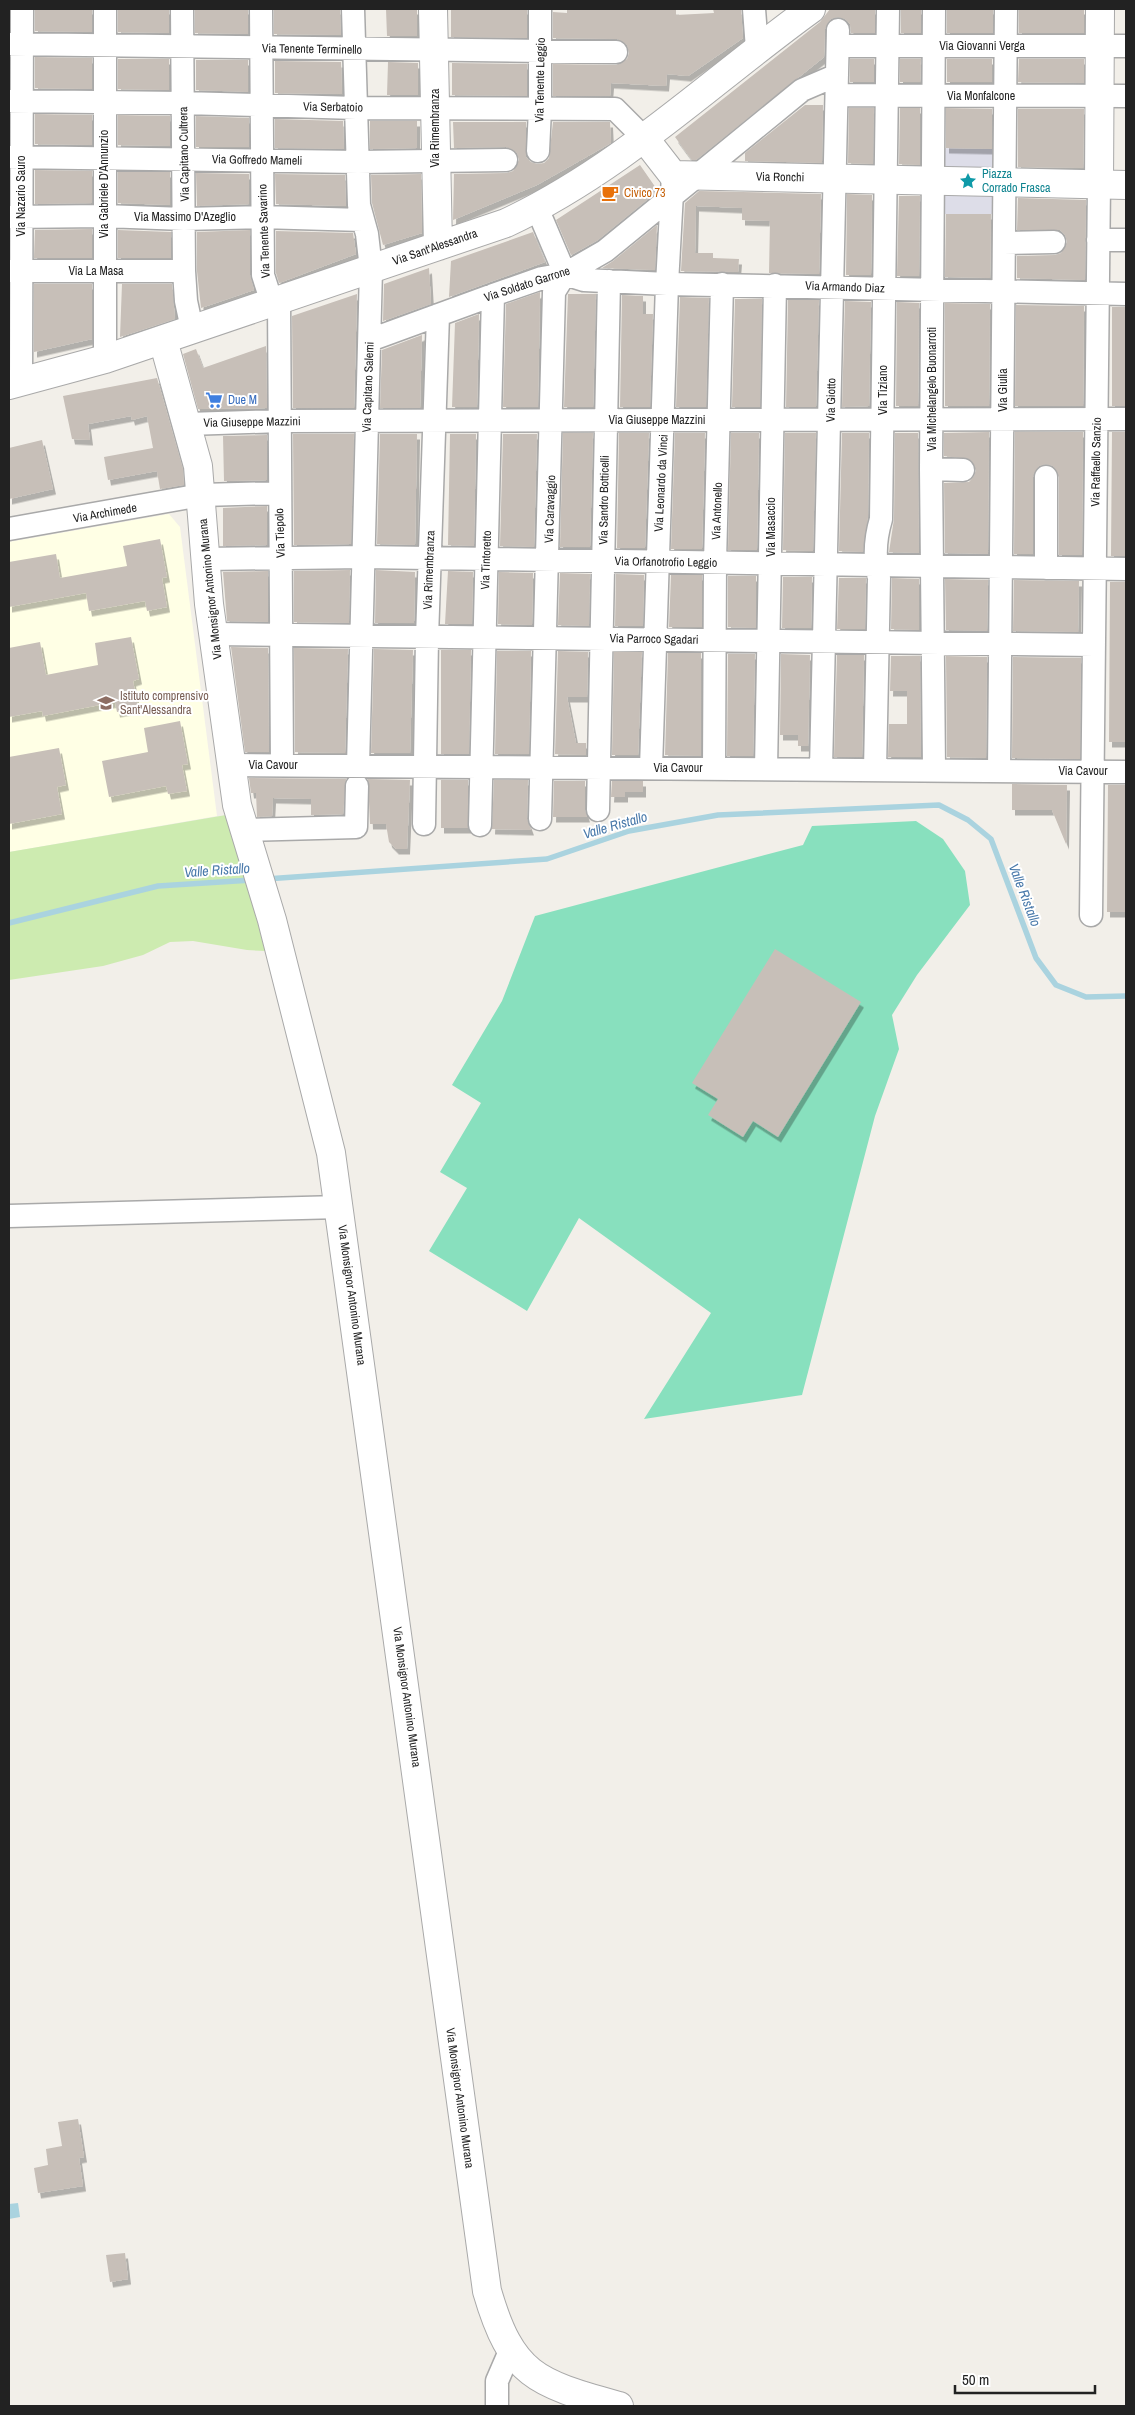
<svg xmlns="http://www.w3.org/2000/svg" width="1135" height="2415" font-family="'Archivo Narrow',sans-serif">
<defs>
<filter id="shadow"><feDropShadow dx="3" dy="5.5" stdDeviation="0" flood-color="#0004"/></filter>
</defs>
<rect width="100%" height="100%" fill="#f2efe9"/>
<!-- education -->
<path fill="#ffffe5" d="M169,514l11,13 37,289 -208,36v-310z"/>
<!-- grass -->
<path fill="#cdebb0" d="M226,815l11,28 28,108 -18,-1 -54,-9 -23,1 -27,13 -40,11 -94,14v-128z"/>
<!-- pitch -->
<path fill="#88e0be" d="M916,821l27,18 22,32 5,34 -53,70 -25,40 7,34 -24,67 -73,279 -158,24 67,-106 -132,-95 -52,93 -98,-60 38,-63 -27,-16 41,-69 -29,-18 50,-84 33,-85 268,-71 9,-19z"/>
<!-- plaza -->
<path fill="#dddde8" d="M933,148l72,1 -1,65h-72z"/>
<!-- water -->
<path fill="#aad3df" d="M18,2203l2,14 -11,2v-15z"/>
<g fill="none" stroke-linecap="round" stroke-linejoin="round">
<!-- stream -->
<path stroke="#aad3df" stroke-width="5.5" d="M266,879l281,-20 82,-28 89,-16 221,-10 29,15 23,19 45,119 20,27 30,12 40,-1
M9,923l149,-37 94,-6"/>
</g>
<!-- building -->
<path fill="#c7bfb8" filter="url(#shadow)" d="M35,9h57v23l-57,-1z
M118,9h51v24l-51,-1z
M195,9h53v25l-53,-1z
M274,9h66l1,26 -67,-1z
M386,9h31v27h-30z
M451,9h76v29l-76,-1z
M567,9h109v6l38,-2 -1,-4h28l2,29 -55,38 -21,-2 -1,12 -55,-3 -1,13h-57v-32l63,1 11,-6 2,-6 -2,-8 -10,-6 -64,-1v-26l14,1z
M830,9h45v24h-24l-1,-9 -5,-5 -7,-2 -7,2 -6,10 -1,28 -128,103h-4l-17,-23 145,-115z
M901,9h20v24h-20z
M947,9h46v24h-46z
M1019,9h65v24h-65z
M35,57l57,1v31l-57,-1z
M118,59h51v31l-51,-1z
M850,59h24v23h-24z
M900,59h21l-1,23h-20z
M947,59h45v23h-45z
M1019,59h65v24l-66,-1z
M196,60h52v32l-52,-2z
M275,61l66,1 1,32 -67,-1z
M388,62l30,1v32h-31z
M452,63l75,1v32l-75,-1z
M805,105h18l-1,58 -77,-2v-8z
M849,108h25l-1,56 -25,-1z
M900,108h20v57l-21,-1z
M946,108l46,1v40l-46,-1z
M1018,109h66l-1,59 -65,-1z
M35,114l57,1v30l-57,-1z
M118,115l52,1v30l-52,-1z
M196,116l53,2v29h-53z
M275,119l68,2 1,28 -69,-1z
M370,121h47v27l-47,1z
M453,122h73v35l5,5 6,2 7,-1 5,-5 4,-36h57l1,21 -74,42 -84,35 1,-46 53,-1 6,-2 6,-11 -2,-7 -11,-6 -52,1z
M640,165l18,26 -60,49 -27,15 -15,-35z
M35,170l57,1v32l-57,1z
M118,172h52v33l-52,-2z
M196,173l53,1v30l-52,2z
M275,174l70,1 1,31 -70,-2z
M421,174l1,59 -39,12 -11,-42 -1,-28z
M699,191l122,3 -2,80 -50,-1 1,-52 -28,-1v-12l-46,-2 -1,47h18v5l26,1 -1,13 -57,-1 4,-68z
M847,194l25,1 -1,80h-25z
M899,196h21l-1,80h-22z
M1018,198l68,2 -1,80 -68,-2v-22l38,-1 6,-2 6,-11 -2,-7 -5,-5h-43z
M946,214h45l-1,64 -45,-1z
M657,225l-2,45 -53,-2 11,-7z
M92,229v29h-58l1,-28z
M118,230l53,2v26h-53z
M250,230v45l4,15 -53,18 -4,-37v-39z
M276,231l77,2 3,21 -77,29 -3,-10z
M533,232l12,30 -96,35 2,-36z
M429,268l2,36 -48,17 1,-37z
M34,284h58v55l-58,13z
M122,284h50l3,35 -55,18z
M540,292l-2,115h-35l3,-103z
M357,294l-3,114h-61l-1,-92z
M568,294h28l-3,113h-29z
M622,295l21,1v18h10l-3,93h-30z
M680,297l29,1 -3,109h-30z
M735,299h27l-2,108h-28z
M788,300h31l-3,107h-30z
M845,301l26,1 -2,104 -27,1z
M897,302l22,1 -1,103h-22z
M945,303l45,1 -1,102h-44z
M1016,305l68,1 -1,100h-68z
M1112,307h14v99h-14z
M479,314l-2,93h-25l3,-84z
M422,335l-2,73h-40l2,-58z
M266,346l1,62 -69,1 -15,-55 13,-5 7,19z
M157,378l26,91 1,16 -24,4 -3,-18 -49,9 -4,-23 49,-9 -6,-32 -15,4 -1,-4 -43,8 2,16 -18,-1 -9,-43z
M989,432l-1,122 -43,-1 -1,-70 25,-1 5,-6 2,-6 -7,-11 -25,-3v-23z
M1015,432h68l-1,123h-23v-78l-6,-11 -7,-2 -7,2 -6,11v77h-19z
M1112,432h14v124h-15z
M563,433h30l-3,114h-30z
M619,433h30l-4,115h-28z
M675,433h30l-3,116h-31z
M731,433h28l-2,117h-29z
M785,433h31l-3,118 -30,-1z
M842,433h27l-1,84 -5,35 -24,-1z
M895,433h23l1,120 -30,-1 5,-33z
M293,434h61l-3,110 -57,1z
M380,434h37l-2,111 -38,-1z
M450,434h26l-2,112 -26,-1z
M503,434h34l-3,113 -34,-1z
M267,435v45l-43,1 -1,-45z
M42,440l11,49 -44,10v-51z
M267,506v39l-44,1v-38z
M160,539l7,38 -5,1 5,29 -20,4 -2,-10 -56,10 -3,-18 -77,14v-45l47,-8 4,24 67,-12 -4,-20z
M350,570l-1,53 -55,-1v-51z
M376,570l39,2 -1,51h-39z
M268,571v51l-41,-1 -4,-49z
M448,571l25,1 -1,52h-27z
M499,572l34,1 -1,52 -34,-1z
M560,573l30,1 -1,52 -31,-1z
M616,574l28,1 -1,51h-28z
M671,575h31v52h-33z
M728,576h28v52l-28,-1z
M783,577h29l-1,51h-29z
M839,578h27l-1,51h-28z
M892,578l27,1v51l-28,-1z
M945,579l43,1 -1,51 -41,-1z
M1014,580l65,1 -1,51 -65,-1z
M1110,582h16v160h-17z
M131,637l8,42 -6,2 5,27 -21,4 -2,-10 -72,14 -1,-5 -33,6v-69l31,-6 6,33 52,-10 -3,-22z
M231,647l37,1 1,104h-24z
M294,648l54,1 -3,104 -50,-1z
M374,649l39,1 -3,103h-39z
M441,650h30l-2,104h-28z
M497,651h34l-2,103h-34z
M558,651l30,1 -1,45h-20l9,46h10v12l-31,-1z
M614,652h28l-4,103h-26z
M668,653h33v103l-36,-1z
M728,654h27l-2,102h-26z
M781,654l29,1 -2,91h-10v-11h-18z
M837,655h27l-2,102h-28z
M891,656h29l1,101h-33l1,-33h18v-33h-17z
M946,656l41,1 -1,101 -39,-1z
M1013,657l68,1 -1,101 -68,-1z
M180,721l8,43 -6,1 5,26 -19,3 -2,-8 -57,11 -7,-36 46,-9 -4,-24z
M59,748l7,37 -9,2 5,27 -53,10v-67z
M249,778l97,1 -3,35 -32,1v-16l-38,-1 -1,18 -15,1 -1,-24h-5z
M368,779l42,1 -3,69h-11l-7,-7 -3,-18h-16z
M441,780h27v48h-27z
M494,780h34l-1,39 4,11 -39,-1z
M554,781h31v29l2,7h-34z
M612,781h31v11h-18v5h-14z
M1012,784l55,1 -1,59 -14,-34h-40z
M1108,785h18v127h-19z
M775,949l86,53 -83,135 -25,-16 -10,16 -35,-22 10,-16 -26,-16z
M78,2119l6,38 -5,1 4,28 -45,7 -4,-25 14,-3 -2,-16 16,-3 -4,-24z
M125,2253l3,26 -18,3 -4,-27z"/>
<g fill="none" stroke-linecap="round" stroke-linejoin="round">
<!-- minor casing -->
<g stroke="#a9a9a9" stroke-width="25">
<path id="minor" d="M105,9v350
M182,9l2,262 2,30 6,28
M261,9l2,266 9,28
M353,9l6,196 8,29 4,35 -13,497
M754,9l3,40
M9,44l607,8
M838,46h288
M837,95l289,1
M9,101l174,2 173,5 259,1 30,30
M538,151l2,-42v-100
M9,157l349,5 148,-2
M537,208l28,66
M9,217l95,-1 80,3 77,-2 101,3
M1098,240h28
M1004,243l50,-1
M9,271h175
M565,274l19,6 83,4 459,10
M279,300l3,465
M370,340l123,-45 49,-17 23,-4 40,-23 197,-161 35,-15
M21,383l1,-374
M188,424l93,-3 845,-2
M931,469l32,1
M9,529l192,-34 78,-2
M206,559l157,-2 763,12
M1046,568v-91
M214,634l880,11
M230,765l896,7
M651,768l16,-484 6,-109
M714,768l1,-205 7,-279
M766,769l9,-484
M821,769l17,-739
M934,769l-3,-300 3,-460
M875,770l4,-192c-5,-19 -4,-39 2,-59l7,-510
M999,771l7,-762
M598,810l11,-529
M540,819l14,-527 11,-18
M424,824l3,-186 11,-323
M480,825l13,-530
M245,830l111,-3 1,-41
M1091,915l8,-731
M9,1216l331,-9
M497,2406v-25l13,-30"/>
</g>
<!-- tertiary casing -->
<g stroke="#a9a9a9" stroke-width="30">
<path id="tertiary" d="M433,9l5,237
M645,139l28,36 453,10
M1099,184l1,-175
M163,340l35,126 11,138 28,201 35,115 59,233 156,1138c25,86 50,92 132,115
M9,385l96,-26 401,-136c115,-54 204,-141 305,-214"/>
</g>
<!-- minor -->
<use href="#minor" stroke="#fff" stroke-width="22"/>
<!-- tertiary -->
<use href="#tertiary" stroke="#fff" stroke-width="28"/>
</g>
<!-- icons -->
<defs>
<g id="sight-bare" transform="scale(1.35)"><path d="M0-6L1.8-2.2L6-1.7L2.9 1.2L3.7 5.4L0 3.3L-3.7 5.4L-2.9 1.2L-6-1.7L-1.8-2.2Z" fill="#0f9aa8" stroke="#fff" stroke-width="2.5" paint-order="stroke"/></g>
<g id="cafe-bare" transform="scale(1.35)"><path d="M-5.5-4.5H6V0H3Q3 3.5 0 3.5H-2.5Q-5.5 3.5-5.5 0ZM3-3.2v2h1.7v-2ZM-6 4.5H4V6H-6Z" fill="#e8710a" stroke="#fff" stroke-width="2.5" paint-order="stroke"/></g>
<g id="supermarket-bare" transform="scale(1.35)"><path d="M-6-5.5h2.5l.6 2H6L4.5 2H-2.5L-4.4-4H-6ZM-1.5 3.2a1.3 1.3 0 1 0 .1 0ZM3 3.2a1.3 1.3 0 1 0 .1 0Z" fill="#3f7fe0" stroke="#fff" stroke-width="2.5" paint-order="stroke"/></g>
<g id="school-bare" transform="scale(1.35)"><path d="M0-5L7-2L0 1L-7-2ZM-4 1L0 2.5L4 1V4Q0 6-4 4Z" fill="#8d6e63" stroke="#fff" stroke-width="2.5" paint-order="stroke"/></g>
</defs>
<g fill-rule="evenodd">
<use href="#sight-bare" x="968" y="181"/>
<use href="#cafe-bare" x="610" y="193"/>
<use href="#supermarket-bare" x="214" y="400"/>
<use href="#school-bare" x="106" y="703"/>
</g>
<g text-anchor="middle" stroke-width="4" stroke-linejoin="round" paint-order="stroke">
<!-- street labels -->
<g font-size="12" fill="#222" stroke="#fff">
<text x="982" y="50">Via Giovanni Verga</text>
<text transform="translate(312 49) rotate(1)" y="4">Via Tenente Terminello</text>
<text transform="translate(540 80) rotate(-89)" y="4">Via Tenente Leggio</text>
<text x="981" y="100">Via Monfalcone</text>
<text transform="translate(333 107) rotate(1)" y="4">Via Serbatoio</text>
<text transform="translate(435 128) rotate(-90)" y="4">Via Rimembranza</text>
<text transform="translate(184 154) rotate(-91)" y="4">Via Capitano Cultrera</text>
<text transform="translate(257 160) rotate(1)" y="4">Via Goffredo Mameli</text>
<text transform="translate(780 177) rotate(1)" y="4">Via Ronchi</text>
<text transform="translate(104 184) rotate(-90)" y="4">Via Gabriele D'Annunzio</text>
<text transform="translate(21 196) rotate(-90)" y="4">Via Nazario Sauro</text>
<text x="185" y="221">Via Massimo D'Azeglio</text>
<text transform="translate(264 231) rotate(-92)" y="4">Via Tenente Savarino</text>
<text transform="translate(435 247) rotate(-19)" y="4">Via Sant'Alessandra</text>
<text x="96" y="275">Via La Masa</text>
<text transform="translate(527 284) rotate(-18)" y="4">Via Soldato Garrone</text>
<text transform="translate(845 287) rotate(2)" y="4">Via Armando Diaz</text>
<text transform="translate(368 387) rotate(-88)" y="4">Via Capitano Salemi</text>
<text transform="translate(932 389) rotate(-90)" y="4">Via Michelangelo Buonarroti</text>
<text transform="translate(883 390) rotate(-90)" y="4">Via Tiziano</text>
<text transform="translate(1003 390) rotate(-90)" y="4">Via Giulia</text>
<text transform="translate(831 400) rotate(-89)" y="4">Via Giotto</text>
<text x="657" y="424">Via Giuseppe Mazzini</text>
<text transform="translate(252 422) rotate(-1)" y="4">Via Giuseppe Mazzini</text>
<text transform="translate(1096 462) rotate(-89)" y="4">Via Raffaello Sanzio</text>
<text transform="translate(661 483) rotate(-87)" y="4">Via Leonardo da Vinci</text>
<text transform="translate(604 500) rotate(-89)" y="4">Via Sandro Botticelli</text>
<text transform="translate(550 509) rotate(-88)" y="4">Via Caravaggio</text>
<text transform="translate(717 511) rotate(-88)" y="4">Via Antonello</text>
<text transform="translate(105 513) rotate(-10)" y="4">Via Archimede</text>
<text transform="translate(771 527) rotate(-90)" y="4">Via Masaccio</text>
<text transform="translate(280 533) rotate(-92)" y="4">Via Tiepolo</text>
<text transform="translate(486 560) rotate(-88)" y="4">Via Tintoretto</text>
<text transform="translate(666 562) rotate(1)" y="4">Via Orfanotrofio Leggio</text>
<text transform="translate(429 570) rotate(-88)" y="4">Via Rimembranza</text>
<text transform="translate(210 589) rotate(-96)" y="4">Via Monsignor Antonino Murana</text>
<text transform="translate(654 639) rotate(1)" y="4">Via Parroco Sgadari</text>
<text x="273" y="769">Via Cavour</text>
<text x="678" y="772">Via Cavour</text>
<text x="1083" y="775">Via Cavour</text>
<text transform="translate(352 1295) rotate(82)" y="4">Via Monsignor Antonino Murana</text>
<text transform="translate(407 1697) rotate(82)" y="4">Via Monsignor Antonino Murana</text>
<text transform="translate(460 2098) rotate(82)" y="4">Via Monsignor Antonino Murana</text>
</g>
<!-- culture labels -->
<g font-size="12" fill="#0d838f" stroke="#fff" text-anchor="start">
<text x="982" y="178">Piazza<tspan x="982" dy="14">Corrado Frasca</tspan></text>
</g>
<!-- food labels -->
<g font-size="12" fill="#c56008" stroke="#fff" text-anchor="start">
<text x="624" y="197">Civico 73</text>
</g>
<!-- shop labels -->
<g font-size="12" fill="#366cbe" stroke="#fff" text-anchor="start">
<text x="228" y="404">Due M</text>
</g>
<!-- education labels -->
<g font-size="12" fill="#785e54" stroke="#fff" text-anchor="start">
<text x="120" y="700">Istituto comprensivo<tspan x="120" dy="14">Sant'Alessandra</tspan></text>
</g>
<!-- water labels -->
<g font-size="14" font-style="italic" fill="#4a7aab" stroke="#fff">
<text transform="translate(615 825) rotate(-16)" y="5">Valle Ristallo</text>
<text transform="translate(217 870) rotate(-4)" y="5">Valle Ristallo</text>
<text transform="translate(1025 895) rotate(69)" y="5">Valle Ristallo</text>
</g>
</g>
<!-- border -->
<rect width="1135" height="2415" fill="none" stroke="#222222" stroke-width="20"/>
<!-- scale -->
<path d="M955 2385v8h140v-8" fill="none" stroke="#222222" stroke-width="2.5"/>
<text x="962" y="2385" font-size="15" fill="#222222" stroke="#ffffff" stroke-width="4" paint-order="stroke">50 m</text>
</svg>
